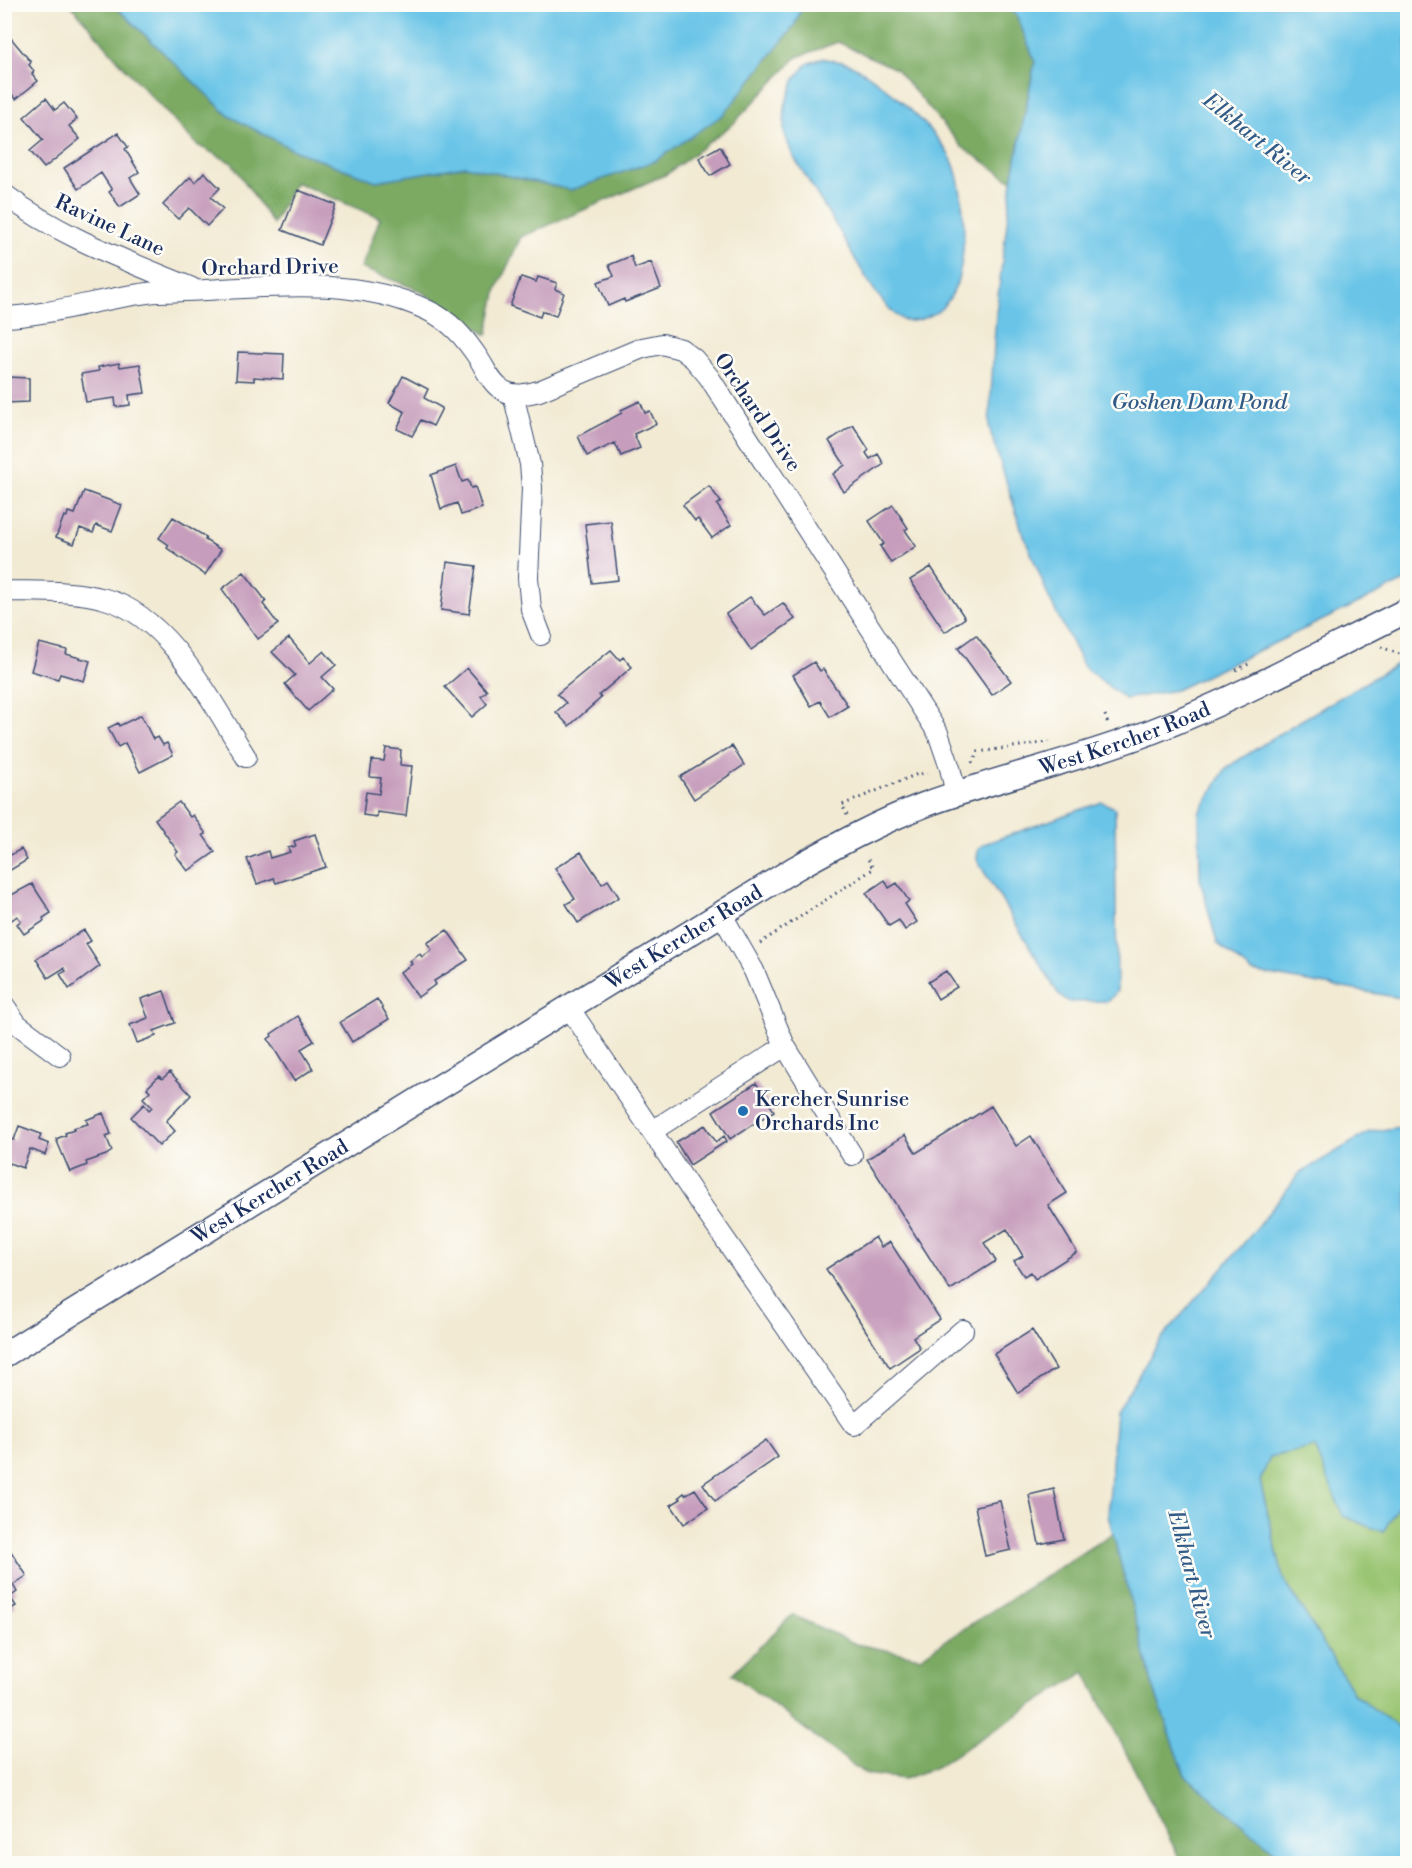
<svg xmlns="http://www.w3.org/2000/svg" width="1412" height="1868" font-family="'Libre Bodoni',serif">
<rect width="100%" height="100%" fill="#fdfcf7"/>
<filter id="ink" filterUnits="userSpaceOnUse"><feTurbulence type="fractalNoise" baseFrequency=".0167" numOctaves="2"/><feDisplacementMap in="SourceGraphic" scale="12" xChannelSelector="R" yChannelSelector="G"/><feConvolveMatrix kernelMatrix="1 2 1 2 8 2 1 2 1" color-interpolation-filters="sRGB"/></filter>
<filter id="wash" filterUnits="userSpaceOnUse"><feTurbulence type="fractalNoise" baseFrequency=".008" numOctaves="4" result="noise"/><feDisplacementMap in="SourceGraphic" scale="24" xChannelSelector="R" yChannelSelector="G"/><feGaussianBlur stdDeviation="1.35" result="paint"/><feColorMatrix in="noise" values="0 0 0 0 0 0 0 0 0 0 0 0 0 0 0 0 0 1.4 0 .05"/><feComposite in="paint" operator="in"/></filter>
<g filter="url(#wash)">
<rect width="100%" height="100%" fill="#f2ead3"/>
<!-- green -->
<path fill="#9ac572" stroke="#5a7a68" stroke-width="1.5" d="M1293,1353l90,179 24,-42v244l-53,-40 -71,-116 -23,-97z"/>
<!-- forest -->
<path fill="#7baa64" stroke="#4b6c61" stroke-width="1.5" d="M71,5h43l115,111 67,35 80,30 89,-15 106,24 223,-164 9,-21h200l13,9 19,47 -23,120 -50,-34 -66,-78 -58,-27 -41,15 -64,67 -66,50 -146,63 -24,52 -10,46 -68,-45 -58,-22 19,-50 -85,-36 -22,42 -41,-61 -35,-18 -66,-70z
M1113,1533l40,153 32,89 103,88h-106l-97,-191 -149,95 -32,12 -39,-5 -133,-100 60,-59 64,29 64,13z"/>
<!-- water -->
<path fill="#69c4e7" stroke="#427aa2" stroke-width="1.5" d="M114,5h689l-9,21 -70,88 -69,47 -84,29 -106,-24 -89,15 -80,-30 -67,-35z
M1003,5h404v575l-231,110 -51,9 -41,-32 -35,-69 -28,-70 -32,-101 7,-114 16,-132 23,-120 -19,-47z
M822,58c8,2 19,3 27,6 31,14 95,71 106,104 12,36 18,129 -24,147 -8,4 -18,8 -27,5 -23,-10 -51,-65 -64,-88 -16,-26 -32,-52 -48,-78l-8,-22 1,-27 10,-26 12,-15z
M1407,658v341l-155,-27 -35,-29 -17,-64 -1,-66 27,-45 64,-41z
M1102,802l13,6 2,183 -8,10 -40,1 -10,-7 -82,-135 1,-11 6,-5z
M1407,1126v364l-24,42 -40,-16 -28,-69 -45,10 -10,24 23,97 71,116 53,40v129h-119l-103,-88 -32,-89 -45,-171 8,-103 44,-72 90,-104 50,-63 69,-41z"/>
<g id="blocks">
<!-- building -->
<path fill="#c69dbc" d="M4,35l3,4 3,-2 21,25 -2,3 5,6 -2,3 6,7 -22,18 -12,-14z
M46,98l9,12 9,-7 13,16 -8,7 11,13 -36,29 -14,-17 13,-11 -19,-23z
M118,133l10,14 -3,2 14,23 -9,6 10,16 -20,13 -11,-15 3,-2 -11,-17 -23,16 -14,-21z
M720,146l10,18 -20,12 -11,-18z
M204,172l16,16 -9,9 12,12 -16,17 -18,-18 -11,11 -15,-14 27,-28 5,5z
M298,190l38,15 -16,40 -38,-15z
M631,256l4,12 16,-6 10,26 -36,14 -1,-3 -16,7 -10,-24 16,-6 -5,-11z
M521,277l15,5 2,-5 19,6 -2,6 9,4 -8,23 -14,-5 -2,6 -30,-11z
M238,352l46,2 -1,25 -29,-2v4l-18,-1z
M119,363l1,4 20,-3 5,29 -16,2 1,10 -14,2 -1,-9 -29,4 -5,-28 18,-3 -1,-4z
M403,376l25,13 -4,9 18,10 -9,18 -12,-6 -9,16 -15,-7 8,-17 -16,-9z
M7,377l22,1v24l-25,1v-25z
M640,401l5,12 5,-2 6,13 -22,10 6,14 -19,8 -6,-13 -28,13 -9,-20 44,-23 -1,-3z
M853,425l16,25 -3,3 4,6 8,-5 6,10 -40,28 -11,-18 12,-9 -16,-24z
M456,466l6,16 6,-2 3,8 4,-1 7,21 -21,7 -4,-12 -16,6 -10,-34z
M709,486l12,16 -4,3 14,20 -19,13 -14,-19 -3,2 -12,-16z
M84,491l38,14 -10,26 -16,-6 -3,8 -13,-5 -6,16 -18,-7 8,-21 3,1 1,-5 7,2z
M893,505l15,23 -3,2 11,16 -25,17 -11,-17 4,-2 -15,-23z
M173,517l33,20 -1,3 16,10 -16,25 -38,-27 2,-3 -10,-7z
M611,521l7,59 -26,3 -7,-59z
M447,562l29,4 -7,48 -28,-4z
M931,567l34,51 -20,14 -35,-52z
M244,572l22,29 -3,3 15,20 -20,15 -36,-50z
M750,597l15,18 18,-12 12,16 -44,31 -25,-36z
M976,635l35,46 -19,14 -34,-47z
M289,638l21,25 14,-12 12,14 -14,12 11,12 -25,22 -23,-27 10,-9 -23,-23z
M39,643l28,7 -1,4 24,7 -6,20 -24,-7 -2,5 -27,-8z
M611,650l9,10 3,-3 9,10 -33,28 2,3 -32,28 -13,-14 10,-9 -9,-9z
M814,662l6,9 3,-2 25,37 -18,11 -10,-16 -9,5 -18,-31z
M467,668l20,23 -6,5 6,8 -15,13 -27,-30z
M141,715l12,24 5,-2 5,8 4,-2 6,12 -33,17 -15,-29 -7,4 -10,-19 10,-5 1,3z
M732,746l12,19 -50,34 -14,-22z
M386,748l15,2 -1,15 12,1 -6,50 -29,-4v5l-14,-2 3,-23 13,2 2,-16 -11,-1 2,-17 12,1z
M179,802l11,15 3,-2 13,19 -3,1 12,17 -27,19 -13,-17 3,-2 -23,-33z
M315,834l11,33 -50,16 -2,-5 -17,6 -10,-25 21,-8 2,7 20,-6 -2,-4 8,-2 -2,-5z
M4,848l5,8 12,-7 6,11 -23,14z
M581,852l21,32 6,-4 11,17 -41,26 -12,-19 9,-5 -20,-31z
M885,880l4,8 8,-5 12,18 -4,3 12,18 -12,8 -6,-10 -10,6 -23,-33z
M32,884l19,29 -8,5 1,3 -20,13 -7,-10 4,-3 -4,-5 -5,4 -8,-12v-9z
M84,930l7,11 -5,3 14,22 -31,23 -9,-15 6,-3 -2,-3 -16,10 -12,-19z
M447,930l21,30 -34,21 2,3 -18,13 -18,-25 12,-8 -2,-3 10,-7 2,3 10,-7 -5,-7z
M946,971l11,16 -19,12 -10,-17z
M164,991l11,32 -21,8 2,5 -19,7 -7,-18 18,-7 -7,-19z
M377,999l12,20 -37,23 -12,-20z
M298,1016l16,25 -13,8 12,20 -19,12 -26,-42 4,-3 -1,-2z
M170,1072l21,23 -25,26 9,10 -16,15 -28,-29 13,-13 5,6 3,-3 -9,-9 7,-7 -3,-3 12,-12 3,3z
M756,1083l18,28 -44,28 -17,-28z
M991,1106l25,40 15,-10 36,57 -19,12 29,47 -42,27 -4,-7 -7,4 -10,-15 9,-5 -16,-27 -23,14 12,18 -46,29 -83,-131 38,-24 11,18z
M103,1113l8,21 -5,2 6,15 -6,4 -20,7 1,3 -17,7 -14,-33 10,-4 -1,-2 9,-3 -1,-2 15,-4 -2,-4z
M705,1125l11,17 8,-6 3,5 -37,24 -14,-23z
M19,1126l22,8 -2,6 10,4 -4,11 -15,-6 -7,19 -14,-5 -5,10v-36l10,3z
M875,1237l6,10 9,-5 50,77 -27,18 7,11 -30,20 -64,-99z
M1032,1330l24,39 -38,24 -24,-39z
M766,1440l12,17 -63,44 -12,-17z
M695,1489l13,19 -24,16 -13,-19 10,-6 -2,-2 5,-4 1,2z
M1054,1489l10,50 -25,5 -10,-49z
M1000,1501l11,49 -26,6 -10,-50z
M10,1550l17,26 -14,9 4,7 -7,5 6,9 -12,7v-59z"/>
</g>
</g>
<g filter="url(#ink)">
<use href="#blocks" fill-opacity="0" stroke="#3b4b70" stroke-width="1.5"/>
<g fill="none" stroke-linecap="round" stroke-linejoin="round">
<!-- minor casing -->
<g stroke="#3b4b70" stroke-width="22">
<path id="minor" d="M4,194c56,43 124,67 188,94
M4,317c52,-2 102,-21 153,-25 88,-1 187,-21 270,18 24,11 38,28 52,49 7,11 13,26 25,32 11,6 23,3 35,0l103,-43 20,-4 19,5 13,10 15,18 229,356 12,35 6,26
M513,394l17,70 2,24 -4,90 3,31 10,26
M4,591c34,1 69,-1 101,8 65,17 108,106 141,158
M722,915l32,56 31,75 67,109
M4,1005l13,19 43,32
M570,1009l127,190 157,226 109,-95
M652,1131l133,-85"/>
</g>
<!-- major casing -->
<g stroke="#3b4b70" stroke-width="27">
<g id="major">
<path id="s1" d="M4,1355l790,-486c43,-24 85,-47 130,-64 76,-28 155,-45 229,-74 88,-34 171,-80 255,-121"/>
</g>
</g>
<!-- path -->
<path stroke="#3b4b70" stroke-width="3" stroke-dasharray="1.5 4.5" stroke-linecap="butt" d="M1381,647l24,9
M1236,670l13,-6
M1105,715l3,9
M972,763l6,-11 71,-10
M847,815l-5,-10 73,-30 12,-2
M760,943l113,-74 -6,-12"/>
<!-- minor -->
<use href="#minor" stroke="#fff" stroke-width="20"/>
<!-- major -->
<use href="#major" stroke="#fff" stroke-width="24"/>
</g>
</g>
<!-- markers -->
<circle fill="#1f6fb2" stroke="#fdfcf7" stroke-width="2" cx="743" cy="1111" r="6"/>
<g text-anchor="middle" stroke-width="5" stroke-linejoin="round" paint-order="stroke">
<!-- street labels -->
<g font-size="21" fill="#1b2f5e" stroke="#fdfcf7">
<text transform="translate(110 225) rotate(25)" y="7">Ravine Lane</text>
<text transform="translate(270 267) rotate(-1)" y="7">Orchard Drive</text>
<text transform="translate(758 412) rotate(56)" y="7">Orchard Drive</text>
<text dy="7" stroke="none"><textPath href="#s1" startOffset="1284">West Kercher Road</textPath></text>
<text dy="7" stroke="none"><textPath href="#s1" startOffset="798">West Kercher Road</textPath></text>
<text dy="7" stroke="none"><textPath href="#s1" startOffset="312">West Kercher Road</textPath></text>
</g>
<!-- poi labels -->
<g font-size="21" fill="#1b2f5e" stroke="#fdfcf7" text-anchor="start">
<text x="755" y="1106">Kercher Sunrise<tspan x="755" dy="24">Orchards Inc</tspan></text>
</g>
<!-- water labels -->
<g font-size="22" font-style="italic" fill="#325c87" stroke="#fdfcf7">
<text transform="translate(1258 138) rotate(39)" y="8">Elkhart River</text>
<text x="1199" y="409">Goshen Dam Pond</text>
<text transform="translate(1193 1574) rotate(75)" y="8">Elkhart River</text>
</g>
</g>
<!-- margin -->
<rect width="1412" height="1868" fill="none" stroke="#fdfcf7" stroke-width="24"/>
</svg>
